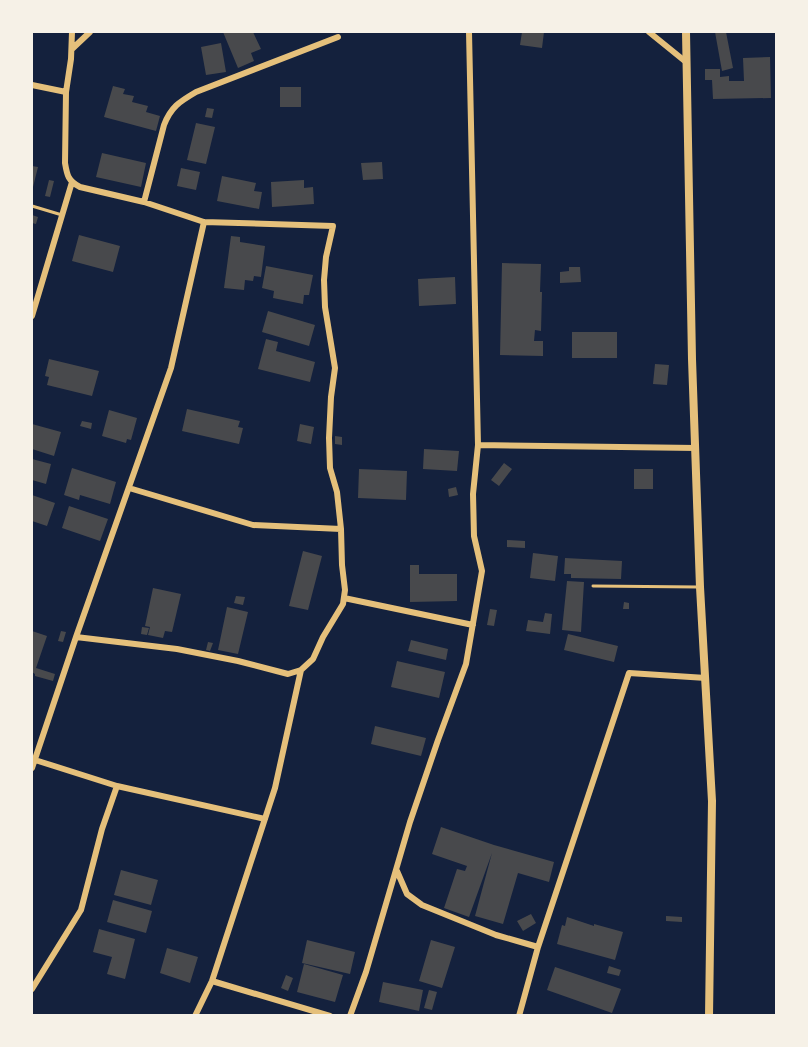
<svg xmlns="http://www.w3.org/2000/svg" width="808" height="1047" font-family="Barlow,sans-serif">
<rect width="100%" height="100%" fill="#14213d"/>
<!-- building -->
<path fill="#48494c" d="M223,32h30l8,17 -10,4 3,8 -16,7z
M522,32h22l-2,16 -22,-3z
M715,32h11l7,36 -11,3z
M221,43l5,29 -20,3 -5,-28z
M770,57l1,41 -58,1 -1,-19h-7v-11h15v8l9,-1v5h15l-1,-23z
M113,86l12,3 -2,5 11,2 -2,6 16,4 -2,6 14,4 -4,15 -52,-14z
M280,87h21v20h-21z
M207,108l7,1 -2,9 -7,-1z
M196,123l19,4 -9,37 -19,-4z
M102,153l44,10 -5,24 -45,-10z
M382,162l1,17 -20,1 -2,-17z
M32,166l6,1 -6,24z
M181,168l19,4 -4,18 -19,-4z
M222,176l34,7 -2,8 8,1 -3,17 -42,-8z
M49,180l5,1 -4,16 -5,-1z
M304,180v8l9,-1 1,17 -42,3 -1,-25z
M32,215l6,2 -2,7 -4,-1z
M79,235l41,11 -7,26 -41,-11z
M231,236l9,1v5l25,4 -4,31 -7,-1 -1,5 -8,-1 -1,10 -20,-2z
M502,263l39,1 -1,28h2l-1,39 -6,-1 -1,11h9v15l-43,-1z
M266,266l47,9 -4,20h-5l-1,9 -30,-6 1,-7 -12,-3z
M569,267h11l1,15 -21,1v-11l9,-1z
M455,277l1,27 -37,2 -1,-27z
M268,311l47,14 -6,21 -47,-14z
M572,332h45v26h-45z
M266,339l12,3 -2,9 39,11 -5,20 -52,-13z
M49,359l50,12 -7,25 -45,-11 2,-8 -4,-1z
M655,364l14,1 -2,20 -14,-1z
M187,409l53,12 -2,6 5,1 -4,16 -57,-13z
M109,410l28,8 -6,22 -4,-1 -1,4 -24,-7z
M82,421l10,2 -1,6 -11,-3z
M32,424l29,8 -7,24 -22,-7z
M300,424l14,3 -3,17 -14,-3z
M335,436l7,1v8l-7,-1z
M424,449l35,2 -2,20 -34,-2z
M32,459l19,5 -5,20 -14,-4z
M504,463l8,6 -13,17 -8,-6z
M72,468l44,14 -6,22 -30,-9 -1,5 -15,-5z
M359,469l48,2 -1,29 -48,-2z
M634,469h19v20h-19z
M456,487l2,8 -9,2 -1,-8z
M32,495l23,8 -8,23 -15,-5z
M69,506l39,13 -8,22 -38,-13z
M507,540l18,1v7l-18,-1z
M303,551l19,5 -14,54 -19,-4z
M533,553l25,3 -3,25 -25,-3z
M565,558l57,3 -1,18 -50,-1v-4h-7z
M410,565h9v9h38v27l-47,1z
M567,581l17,1 -3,50 -19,-2z
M153,588l28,6 -9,38 -7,-1 -2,7 -15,-3 2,-8 -5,-1z
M236,596l9,1 -2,8 -9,-2z
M624,602l5,1v6h-6z
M227,607l21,5 -10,42 -20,-4z
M490,609l7,1 -3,16 -7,-1z
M545,613l7,1 -2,20 -24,-3 2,-11 15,2z
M142,627l7,1 -2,7 -6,-1z
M32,631l15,5 -11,32 19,6 -2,7 -18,-5v-2l-3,-2z
M61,631l5,1 -3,10 -5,-1z
M568,634l50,12 -4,16 -50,-12z
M411,640l37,9 -2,11 -38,-9z
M208,642l5,1 -3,8 -4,-1z
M397,661l48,11 -6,26 -48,-11z
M375,726l51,12 -5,18 -50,-12z
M441,827l53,18 60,17 -5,20 -31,-9 -15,51 -28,-8 17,-63 -23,64 -25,-9 13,-39 8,2 2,-5 -35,-12z
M121,870l37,10 -7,25 -37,-10z
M113,900l39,11 -6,22 -39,-11z
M531,914l5,9 -13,8 -6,-10z
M666,916l16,1v5l-16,-1z
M567,917l27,9v-2l29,8 -8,28 -58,-16 5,-19 3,1z
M99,929l36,10 -10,40 -18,-5 5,-17 -19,-5z
M307,940l48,12 -5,22 -48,-11z
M431,940l24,7 -13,41 -23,-7z
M167,948l31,9 -8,26 -30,-10z
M304,964l39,11 -8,27 -38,-10z
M609,966l12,4 -2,6 -12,-3z
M555,967l66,22 -9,24 -65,-23z
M286,975l7,3 -5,13 -7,-3z
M383,982l40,8 -4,21 -40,-9z
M429,990l8,2 -5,18 -8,-2z"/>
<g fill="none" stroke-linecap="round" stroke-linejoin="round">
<!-- service -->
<path stroke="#e5c07b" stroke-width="3" d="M32,206l30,9
M593,586l105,1"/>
<!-- minor -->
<path stroke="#e5c07b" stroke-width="6" d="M469,32l9,413 218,3
M649,32l37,30
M72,49l18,-17
M32,85l34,7 -1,71c2,12 3,18 15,24l64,15 60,20 129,4 -7,31 -2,23 1,27 10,61 -4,29 -2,41 1,30 7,24 4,37 1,36 3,25 -2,14 -20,33 -10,22 -12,11 -13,4 -50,-13 -61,-12 -101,-12
M66,92l5,-33 1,-27
M144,202l20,-77c7,-18 15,-23 32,-33l142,-55
M32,316l40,-134
M129,488l124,37 88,4
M344,598l129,27
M35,760l82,26 148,33
M32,768l44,-131 95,-269 33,-146
M397,871l10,23 15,11 74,30 42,12 -19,69
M538,947l91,-274 77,5
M212,981l118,35
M32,989l49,-79 21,-81 15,-43
M195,1016l17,-35 63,-193 26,-118
M350,1016l16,-44 44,-150 28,-82 28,-76 16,-93 -8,-35 -1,-42 5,-49"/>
<!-- tertiary -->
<path stroke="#e5c07b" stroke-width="8" d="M686,32l6,327 8,228 12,214 -3,215"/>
</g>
<!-- border -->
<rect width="808" height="1047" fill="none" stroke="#f6f1e7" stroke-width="66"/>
</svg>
